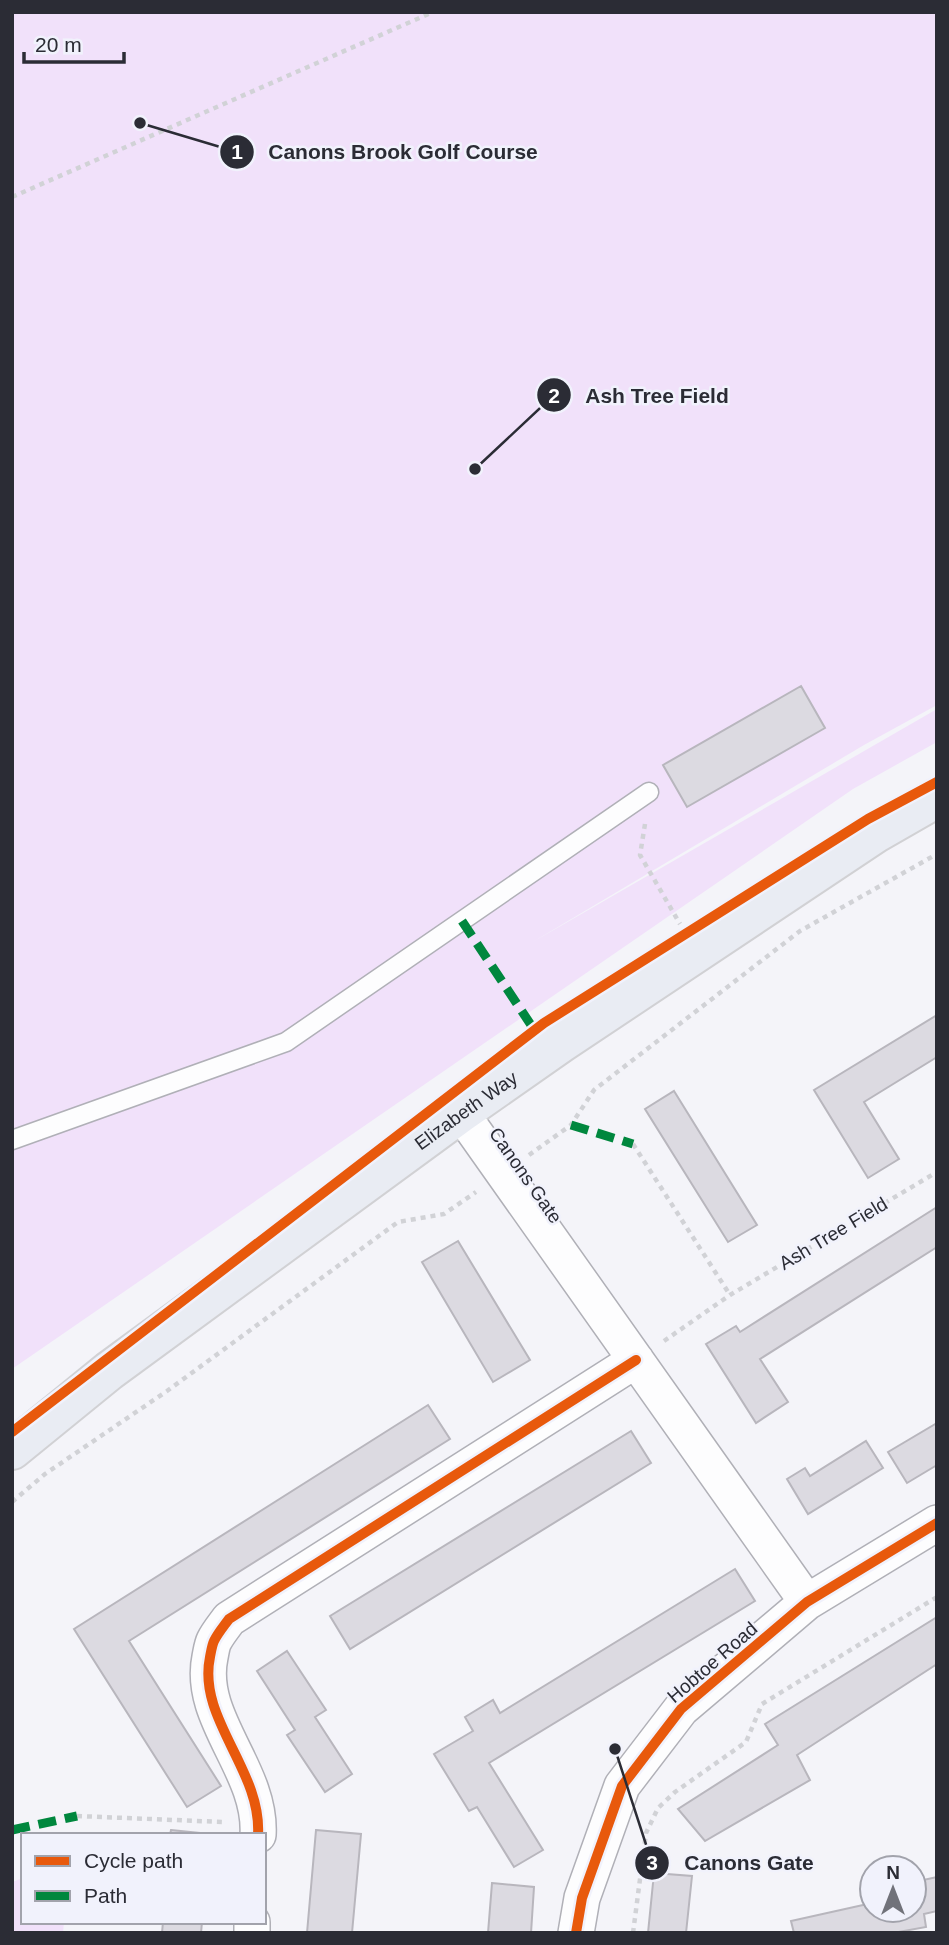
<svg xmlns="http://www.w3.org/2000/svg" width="949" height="1945" font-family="Helvetica,sans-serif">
<rect width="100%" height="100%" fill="#f4f4f9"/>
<!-- green -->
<path fill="#f1e1fa" d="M12,12h925v693l-73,40 -333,198 406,-234v33l-84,47 -841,580z
M23,1878v44h41l-1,11h-51v-51z"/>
<!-- building -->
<path fill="#dcdae1" stroke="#b8b6bd" stroke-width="2" d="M801,686l24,42 -138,79 -24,-42z
M937,1015v42l-73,45 35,57 -31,19 -54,-88z
M674,1091l83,134 -29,17 -83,-133z
M937,1207v40l-177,112 28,43 -32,21 -50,-79 30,-18 4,6z
M458,1241l72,119 -37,22 -71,-120z
M428,1405l22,34 -321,202 92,145 -34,21 -113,-178z
M937,1423v42l-30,18 -19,-31z
M631,1431l20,32 -301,186 -20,-33z
M866,1441l17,27 -75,46 -21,-35 18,-11 5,8z
M735,1569l20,32 -266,162 54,87 -29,17 -37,-60 -8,4 -35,-57 39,-23 -8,-14 28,-17 7,13z
M937,1617v47l-140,91 13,25 -105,61 -27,-32 100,-64 -13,-21z
M287,1651l39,59 -11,7 37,57 -27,18 -38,-57 8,-5 -38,-59z
M171,1830l38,4v1h-39z
M316,1830l45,4 -9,99h-45z
M654,1873l38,3 -6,57h-38z
M937,1877v34l-13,3 2,13 -33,6h-99l-3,-12 81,-18v7h42v-28z
M492,1883l42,4 -3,46h-43z
M163,1922h39l-1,11h-39z"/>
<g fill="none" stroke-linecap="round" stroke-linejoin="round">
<!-- lane casing -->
<g stroke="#b0b0b7" stroke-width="21">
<path id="lane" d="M12,1140l274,-98 363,-250"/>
</g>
<!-- street casing -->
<g stroke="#b0b0b7" stroke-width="38">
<path id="street" d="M461,1113l346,489
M258,1835c4,-65 -61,-116 -48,-178 1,-5 2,-12 4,-16 4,-8 10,-15 15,-22l407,-259
M252,1933v-11
M576,1933l6,-35 40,-112 59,-77 126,-107 130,-79"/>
</g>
<!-- primary casing -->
<g stroke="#d1d1d4" stroke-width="42">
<g id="primary">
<path id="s1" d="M12,1450l97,-79 352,-258 100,-70 315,-210 61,-35"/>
</g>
</g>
<!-- path -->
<path stroke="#d1d2d6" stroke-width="4.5" stroke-dasharray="5 5" stroke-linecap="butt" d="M12,197l421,-185
M645,824l-5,31 40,69
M633,1144l97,151
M529,1155l42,-30 23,-35 206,-159 137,-77
M664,1341l66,-46 207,-123
M12,1502l33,-28 122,-83 231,-169 46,-8 32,-22
M77,1816l146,6
M633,1933l13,-100 12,-25 17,-16 71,-50 16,-38 175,-107"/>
<!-- lane -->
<use href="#lane" stroke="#fdfdfe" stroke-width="18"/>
<!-- street -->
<use href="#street" stroke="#fdfdfe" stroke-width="35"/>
<!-- primary -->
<use href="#primary" stroke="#e9ecf3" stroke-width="38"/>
<!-- quiet -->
<path stroke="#00873e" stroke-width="9" stroke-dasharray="18 9" stroke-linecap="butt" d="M462,921l73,110
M571,1125l62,19
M12,1830l65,-14"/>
<!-- cycleway casing -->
<g stroke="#f1f2fc" stroke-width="15">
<path id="cycleway" d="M12,1432l532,-409 324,-204 69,-37
M258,1835c4,-65 -61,-116 -48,-178 1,-5 2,-12 4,-16 4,-8 10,-15 15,-22l407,-259
M576,1933l6,-35 40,-112 59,-77 126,-107 130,-79"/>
</g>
<!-- cycleway -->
<use href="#cycleway" stroke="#e8590c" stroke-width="10"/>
</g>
<g text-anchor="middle" stroke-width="5" stroke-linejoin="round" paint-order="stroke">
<!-- street labels -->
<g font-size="19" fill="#2b2c35" stroke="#f1f2fc">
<text dy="7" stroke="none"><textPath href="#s1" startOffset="567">Elizabeth Way</textPath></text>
<text transform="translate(526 1175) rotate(55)" y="7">Canons Gate</text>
<text transform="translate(833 1233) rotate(-31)" y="7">Ash Tree Field</text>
<text transform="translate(712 1662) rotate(-41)" y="7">Hobtoe Road</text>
</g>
</g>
<!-- callouts -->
<path fill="none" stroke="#2b2c35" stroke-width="2.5" d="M140 123L237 152M475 469L554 395M615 1749L652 1863"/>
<g fill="#2b2c35" stroke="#f1f2fc" stroke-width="2.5">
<circle cx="140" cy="123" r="7"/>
<circle cx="475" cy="469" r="7"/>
<circle cx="615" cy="1749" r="7"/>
<circle cx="237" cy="152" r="18"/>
<circle cx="554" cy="395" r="18"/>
<circle cx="652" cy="1863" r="18"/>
</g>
<g font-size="21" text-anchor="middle" font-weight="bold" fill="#fff">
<text x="237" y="159">1</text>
<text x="554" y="403">2</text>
<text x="652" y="1870">3</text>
</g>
<g font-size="21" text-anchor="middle" font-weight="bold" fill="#2b2c35" stroke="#f1f2fc" stroke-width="5" stroke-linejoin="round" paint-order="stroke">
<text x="403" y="159">Canons Brook Golf Course</text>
<text x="657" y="403">Ash Tree Field</text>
<text x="749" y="1870">Canons Gate</text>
</g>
<!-- border -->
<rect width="949" height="1945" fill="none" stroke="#2b2c35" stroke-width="28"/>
<!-- legend -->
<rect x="21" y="1833" width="245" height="91" fill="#f1f2fc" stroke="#a2a3ac" stroke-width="2"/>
<rect x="35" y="1856" width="35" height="10" fill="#e8590c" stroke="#a2a3ac" stroke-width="2"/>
<text x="84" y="1868" font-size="21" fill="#2b2c35">Cycle path</text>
<rect x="35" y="1891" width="35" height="10" fill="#00873e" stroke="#a2a3ac" stroke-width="2"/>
<text x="84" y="1903" font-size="21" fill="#2b2c35">Path</text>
<!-- north arrow -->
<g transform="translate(893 1889)"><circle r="33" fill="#f1f2fc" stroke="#a2a3ac" stroke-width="2"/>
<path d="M0-5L12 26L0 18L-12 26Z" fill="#71727a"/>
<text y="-10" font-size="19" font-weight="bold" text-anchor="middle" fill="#2b2c35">N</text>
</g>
<!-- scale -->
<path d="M24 52v10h100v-10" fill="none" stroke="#2b2c35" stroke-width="3.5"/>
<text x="35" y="52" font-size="21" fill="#2b2c35" stroke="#f1f2fc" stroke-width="5" paint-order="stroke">20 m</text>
</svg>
